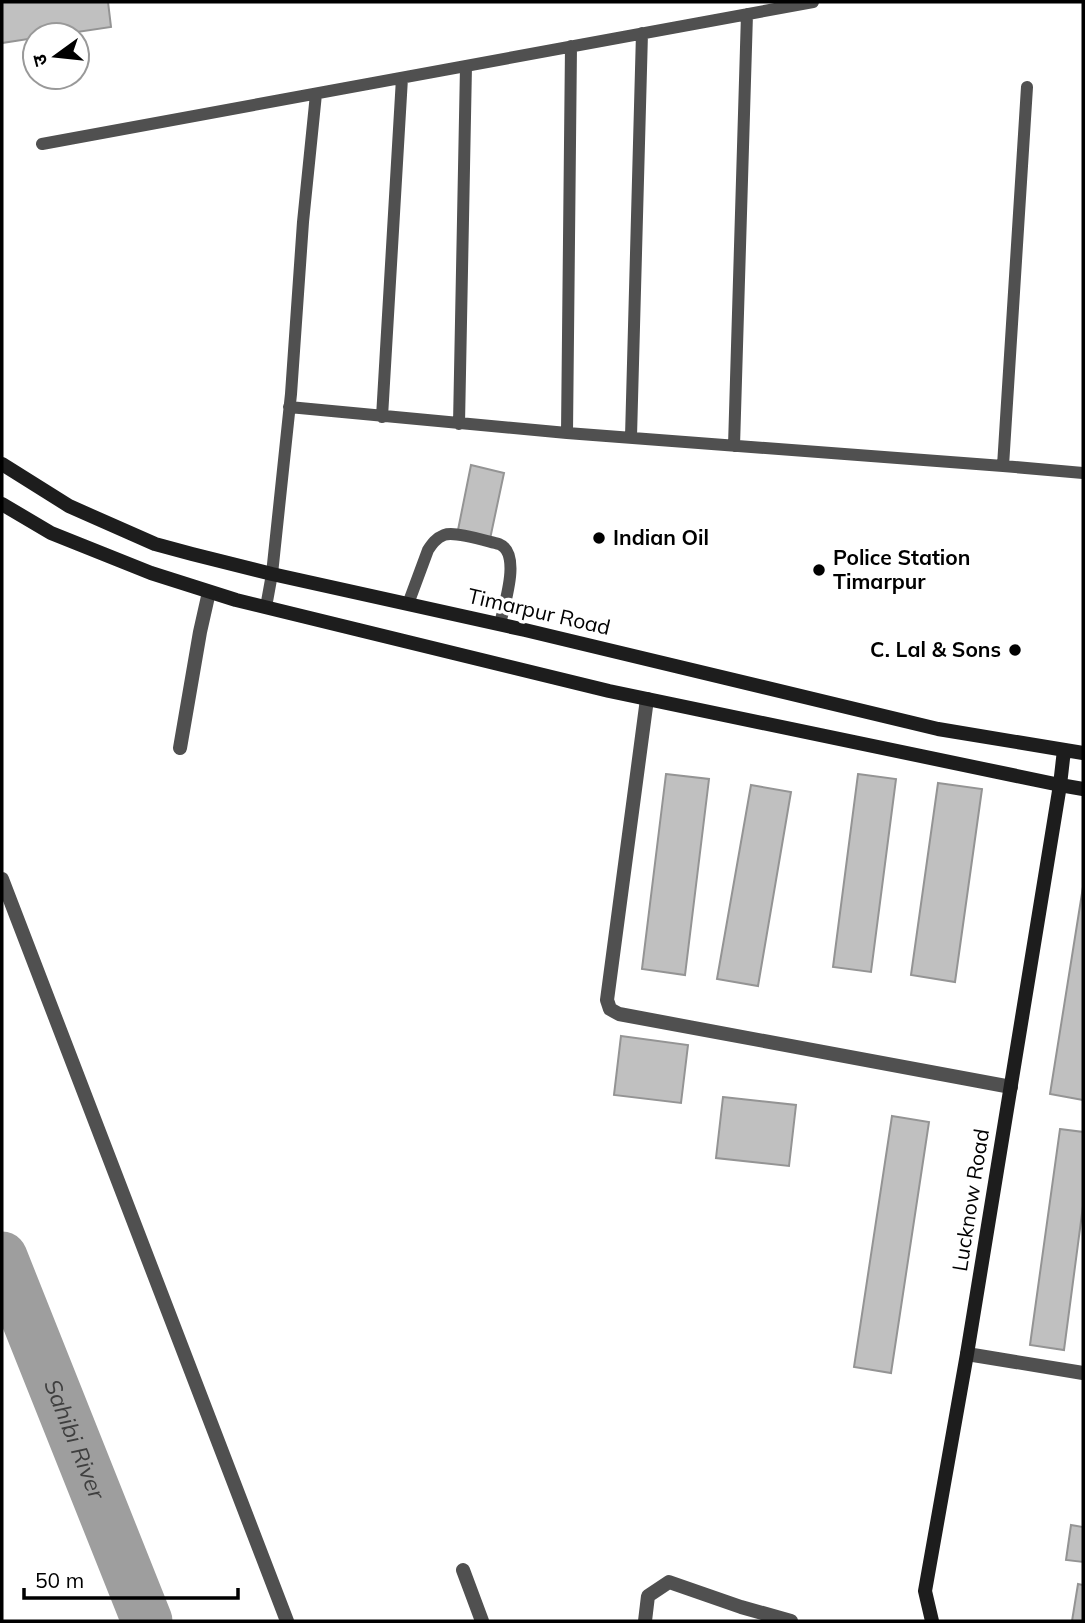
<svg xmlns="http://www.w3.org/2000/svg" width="1085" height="1623" font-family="Mulish,'Noto Sans Devanagari',sans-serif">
<rect width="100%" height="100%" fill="#fff"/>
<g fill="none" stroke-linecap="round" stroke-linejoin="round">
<!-- river -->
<path stroke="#9e9e9e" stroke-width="51" id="s1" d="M2,1257l145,364"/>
</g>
<!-- building -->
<path fill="#c0c0c0" stroke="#949494" stroke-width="2" d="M2,2h106l3,25 -54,8h-22v3l-33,5z
M471,465l33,8 -14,66 -32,-9z
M666,774l43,5 -24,196 -43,-6z
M858,774l38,5 -25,193 -38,-5z
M938,783l44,6 -27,193 -44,-7z
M751,785l40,7 -33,194 -41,-7z
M1083,887v213l-33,-6z
M621,1036l67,9 -7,58 -67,-8z
M723,1097l73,8 -7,61 -73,-8z
M892,1116l37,6 -38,251 -37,-6z
M1060,1129l23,3v74l-19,144 -34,-5z
M1071,1525l12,2v35l-17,-2z
M1078,1584l5,1v36h-11z"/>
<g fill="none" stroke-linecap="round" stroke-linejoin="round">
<!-- lane -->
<path stroke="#505050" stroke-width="12" d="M42,144l771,-142
M289,407l278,26 436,33 80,7
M382,417l20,-339
M459,424l7,-358
M567,433l4,-387
M631,437l11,-404
M734,446l13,-432
M1003,466l24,-379
M408,604l20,-54c4,-6 8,-12 16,-15 11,-4 42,6 55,9 23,9 5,61 1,80
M266,607l6,-33 19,-180 12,-172 13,-128"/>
<!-- street -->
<path stroke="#505050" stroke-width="14" d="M647,699l-40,301 3,9 9,5 392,73
M180,748l20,-116 9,-40
M2,879l285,742
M967,1354l116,19
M463,1570l19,51
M645,1621l3,-25 21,-14 72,25 50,14"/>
<!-- secondary -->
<path stroke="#1d1d1d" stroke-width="14" d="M2,464l67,42 86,38 37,10 80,20 253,56 413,99 145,24
M2,504l49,29 100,40 85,27 373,91 451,94 23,4
M932,1621l-7,-30 42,-237 93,-569 4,-35"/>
</g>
<!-- markers -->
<g fill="#000" stroke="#fff" stroke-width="2.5">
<circle cx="599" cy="538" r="7"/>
<circle cx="819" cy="570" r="7"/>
<circle cx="1015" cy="650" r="7"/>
</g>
<g text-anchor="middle" stroke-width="7" stroke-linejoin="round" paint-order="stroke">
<!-- poi labels -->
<g font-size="21" font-weight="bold" fill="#000" stroke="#fff" text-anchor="start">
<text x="613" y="545">Indian Oil</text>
<text x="833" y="565">Police Station<tspan x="833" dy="24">Timarpur</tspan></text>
<text x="1001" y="657" text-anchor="end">C. Lal &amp; Sons</text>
</g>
<!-- street labels -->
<g font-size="21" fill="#000" stroke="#fff">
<text transform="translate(539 612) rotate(13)" y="7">Timarpur Road</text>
<text transform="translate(971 1200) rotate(-81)" y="7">Lucknow Road</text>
</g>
<!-- water labels -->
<g font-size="23" font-style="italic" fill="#3f3f3f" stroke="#fff">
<text dy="8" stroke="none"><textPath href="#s1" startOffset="196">Sahibi River</textPath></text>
</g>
</g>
<!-- border -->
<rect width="1085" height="1623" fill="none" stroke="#000000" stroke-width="7"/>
<!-- north arrow -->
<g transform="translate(56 56) rotate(255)"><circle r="33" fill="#ffffff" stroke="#999999" stroke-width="2"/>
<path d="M0-5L12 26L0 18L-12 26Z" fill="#000000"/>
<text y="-10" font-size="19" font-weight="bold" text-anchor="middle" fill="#000000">उ</text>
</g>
<!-- scale -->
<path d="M24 1588v10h214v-10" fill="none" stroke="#000000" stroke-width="3.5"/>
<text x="35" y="1588" font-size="21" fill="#000000" stroke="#ffffff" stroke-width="5" paint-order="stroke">50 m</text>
</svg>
